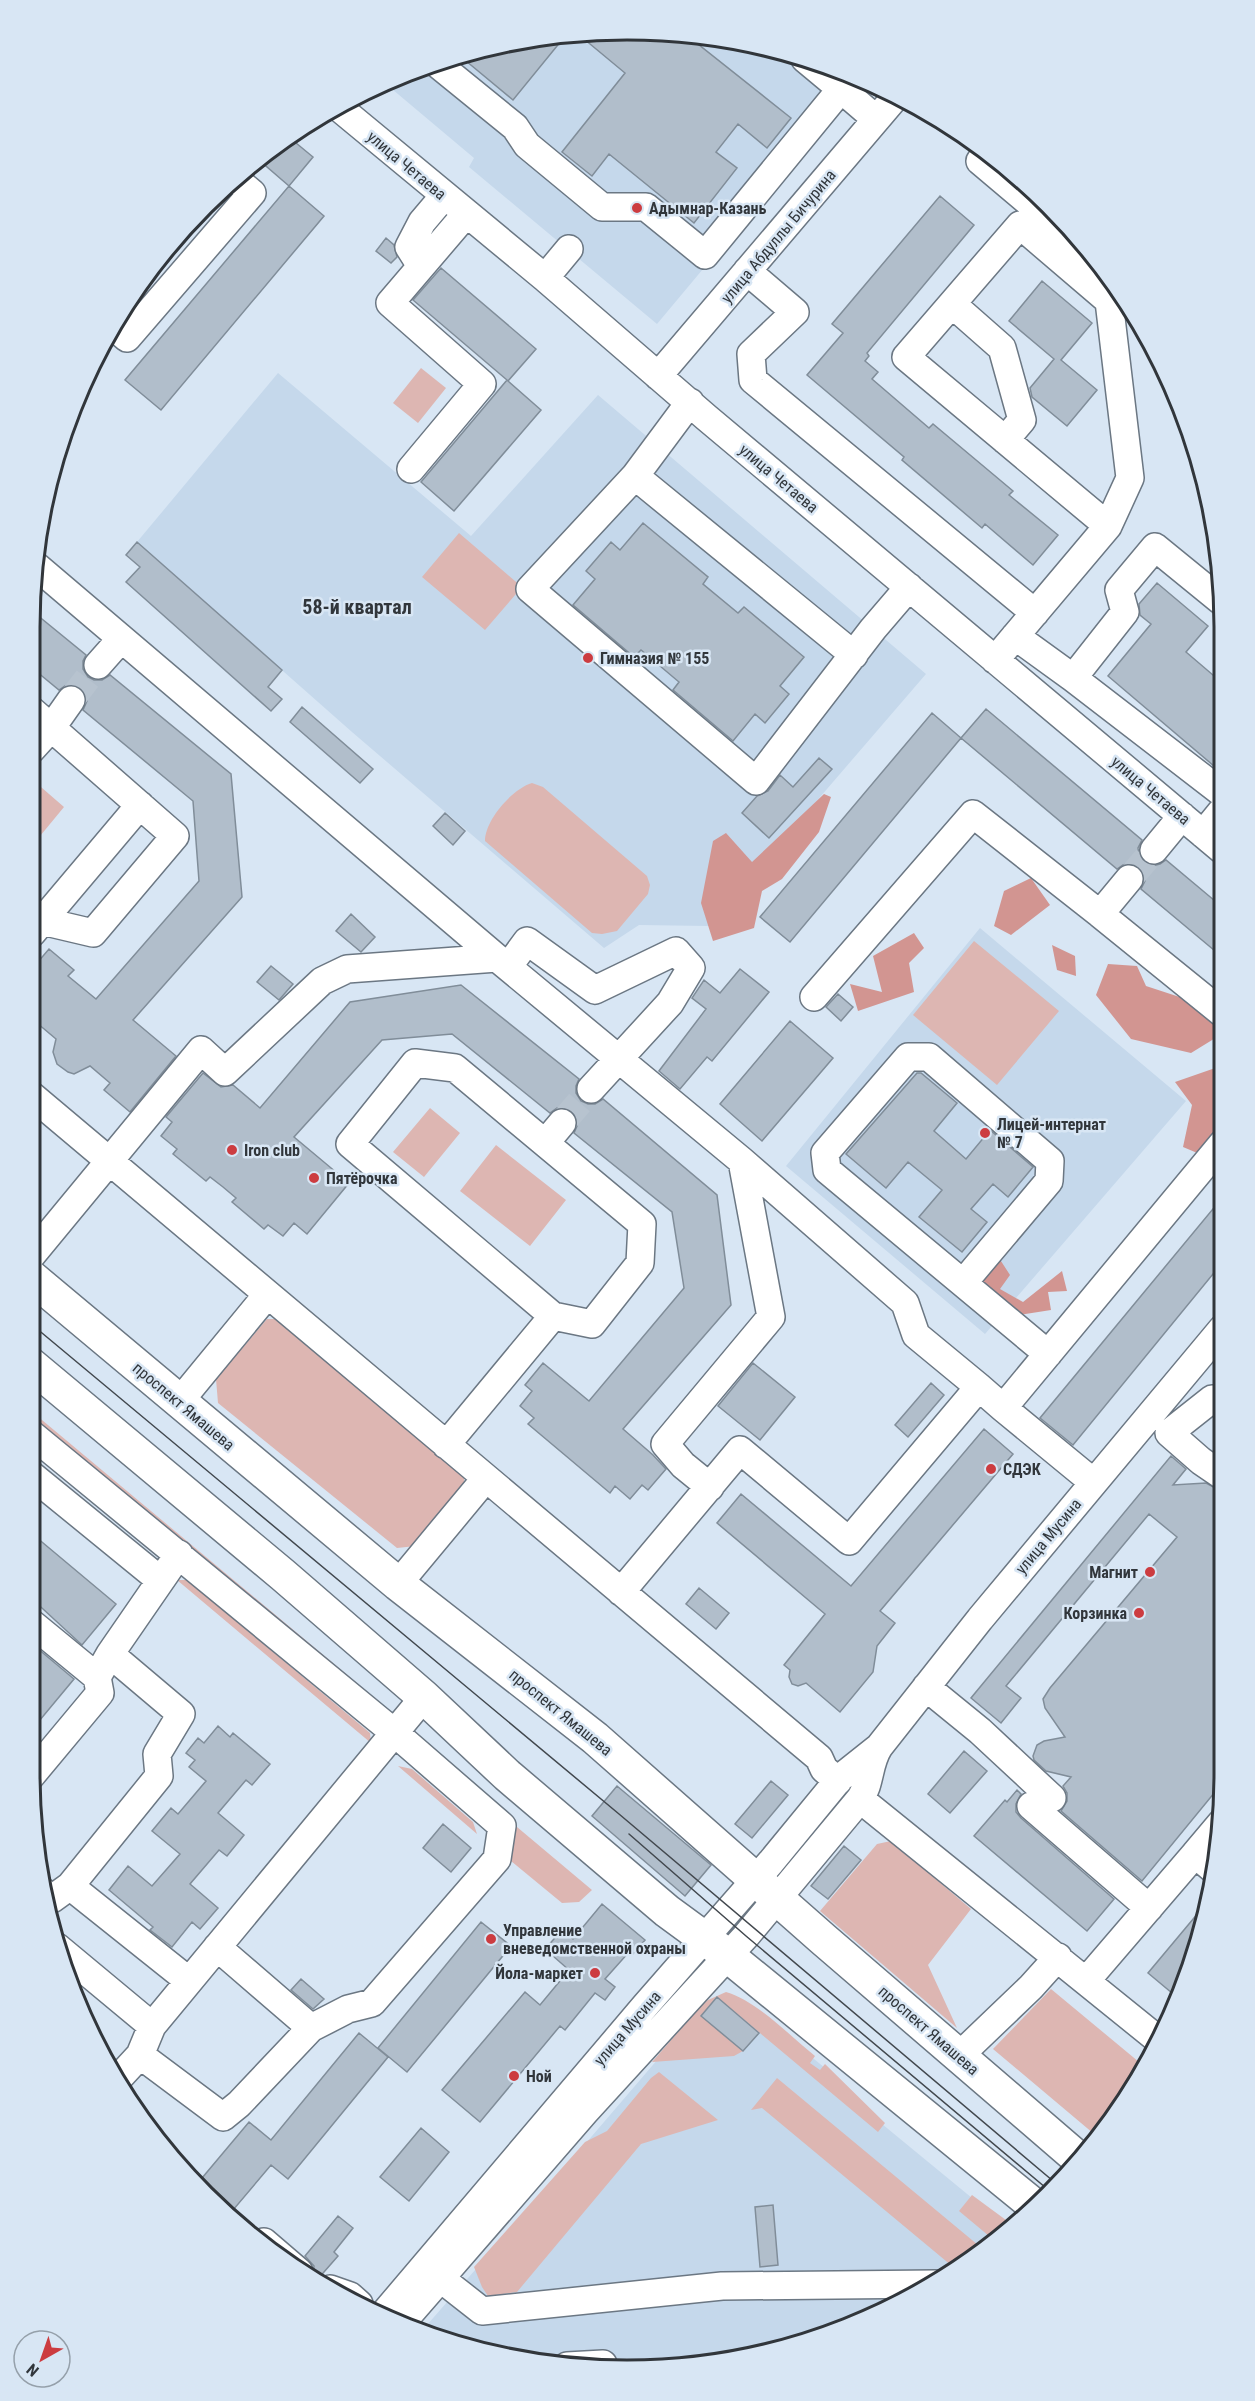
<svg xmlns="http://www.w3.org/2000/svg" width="1255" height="2401" font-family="'Roboto Condensed',sans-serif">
<rect width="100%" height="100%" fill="#d8e6f4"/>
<!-- built -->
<path fill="#c5d8eb" d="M667,31l115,19 79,30 -204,244 -188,-157 5,-9 -88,-74 50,-22 114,-27z
M278,373l193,163 127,-141 328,279 -217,252 -70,-1 -35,23 -252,-216 -215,-190z
M980,928l206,173 -201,233 -199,-168z
M700,2010l64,8 61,50 57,56 90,74 40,29 -52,43 -69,40 -109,41 -77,15 -117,4 -115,-19 -53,-18 166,-190z"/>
<!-- green -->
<path fill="#ddb6b2" d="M421,368l25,20 -28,35 -25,-20z
M459,533l63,54 -37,43 -63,-53z
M34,781l30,26 -33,40v-62z
M532,783l11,4 104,89 3,9 -2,9 -31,37 -15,3 -10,-1 -107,-92c0,-21 27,-52 47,-58z
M974,941l85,70 -62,74 -84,-70z
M430,1108l30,25 -36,44 -31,-25z
M496,1145l70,55 -36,46 -70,-55z
M267,1319h17l180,150v32l-39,44 -28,3 -179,-145 -2,-24z
M30,1410l352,294 1,8 -353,-286z
M177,1580h10l183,153 1,10z
M408,1730l7,1 102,96 75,63 -13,12 -17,1 -51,-42 2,-32z
M398,1766l14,3 61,53 4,12z
M891,1841l80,68 -43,56 29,63 -137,-117 57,-67z
M1051,1989l94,78 -45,72 -107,-90z
M726,1992c31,9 64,44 89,64l-5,7 10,7 5,-6 60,59 -7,9 -161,-135 -16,19 42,35 -9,5 -82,6 47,-54 9,-8z
M659,2072l59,48 -77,24 -124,148 -29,4 -6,-9 -8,-20 111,-125 22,-11 44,-53z
M777,2078l207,172 -26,21 -196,-163 -11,2z
M972,2195l38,28 3,3 -18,15 -36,-30z"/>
<!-- forest -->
<path fill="#d29591" d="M824,794l7,3 -12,35 -37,47 -20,12 -8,37 -41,13 -12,-38 12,-62 13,-8 26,29z
M1031,878l19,27 -39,30 -17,-9 10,-35z
M914,933l10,15 -15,15 5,29 -56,19 -8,-27 32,8 -9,-36z
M1052,945l23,11 1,20 -19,-6z
M1108,964l29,2 9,20 61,20 10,31 -26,16 -60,-14 -35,-44z
M1221,1066l1,45 -5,5 3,22 -18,17 -19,-8 9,-42 -17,-23z
M999,1258l11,17 -10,14 23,13 39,-31 5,20 -19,1 3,18 -32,5 -36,-21 -1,-20z"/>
<!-- building -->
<path fill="#b1becb" stroke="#808d99" stroke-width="1.5" d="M667,31l36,6 -5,7 93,74 -24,30 -29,-24 -22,28 21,16 -43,55 -85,-69 -17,22 -30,-24 63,-79 -47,-39z
M550,35h16l-53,65 -53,-44z
M290,138l23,19 -24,29 -30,-26z
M289,186l35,30 -163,194 -36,-30z
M940,196l34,29 -107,128 2,3 -4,5 13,11 -6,7 57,49 4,-4 55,46 25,21 -4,4 49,40 -25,30 -48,-41 -3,4 -80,-68 2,-3 -97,-82 36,-42 -11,-9z
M386,238l8,7 3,12 -6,6 -15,-12z
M441,268l95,81 -28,32 33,29 -87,101 -33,-29 86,-102 -94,-80z
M1042,281l50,42 -31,37 36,30 -30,36 -35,-29 -2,-9 24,-29 -45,-38z
M643,523l65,54 -5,7 35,29 6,-6 60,50 -24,29 9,8 -24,29 -10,-9 -22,27 -60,-51 6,-8 -38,-32 -7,7 -61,-52 22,-26 -9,-8 25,-29 9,8z
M137,542l145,128 -14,17 14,12 -11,12 -145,-129 14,-15 -14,-12z
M1157,583l51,43 -22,26 34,29 1,91 -113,-96 43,-52 -11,-9 -1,-11z
M31,610l55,45 -3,6v8l5,8 6,3h8l8,-5 121,99 11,123 -109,123 43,36 -46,56 -26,-22 6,-7 -20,-17 -16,8 -6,-2 -11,-8 -4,-12 3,-13 -25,-21v-48l18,-21 25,21 -6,6 28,23 103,-118 -6,-80 -110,-91 4,-9 -2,-7 -5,-6 -8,-4 -7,2 -6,4 -28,-23z
M302,707l71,62 -13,14 -70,-61z
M986,709l156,131 -4,8 1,7 5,7 8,4 8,-2 6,-4 55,46v50l-80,-67 4,-8 -2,-8 -4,-6 -8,-4 -8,2 -6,4 -156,-131z
M932,713l29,25 -171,204 -30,-25z
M819,758l13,11 -63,69 -27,-25 15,-17 11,-5 12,-16 13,12z
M445,813l20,18 -12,14 -20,-19z
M351,914l24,23 -14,15 -25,-21z
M271,966l22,18 -14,16 -22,-18z
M740,969l29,23 -57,69 -5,-4 -27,32 -21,-18 47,-62 -14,-11 12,-18 16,13z
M461,985l118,94 -3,7v7l5,8 7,3h7l8,-5 114,96 14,110 -108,124 30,26 13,14 -18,21 -6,-5 -12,14 -15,-13 -5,7 -82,-69 6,-6 -14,-12 12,-15 -7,-6 18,-22 46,38 95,-113 -12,-76 -98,-79 3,-7v-8l-5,-7 -8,-4 -7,1 -7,5 -98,-79 -70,6 -88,97 55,46 -42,51 -13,-11 -11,13 -15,-11 -4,4 -32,-27 4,-4 -13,-11 -13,-10 -4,4 -33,-27 4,-5 -16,-13 11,-14 -6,-5 37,-44 18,14 12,-2 27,23 90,-106z
M838,994l15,13 -12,14 -15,-14z
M790,1021l43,37 -71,83 -42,-37z
M917,1073h4l36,30 -23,28 32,28 24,-29 43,37 -25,30 -15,-13 -22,25 16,13 -25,30 -43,-35 23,-27 -34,-28 -22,26 -40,-34z
M1222,1198v65l-149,182 -33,-27z
M753,1363l42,34 -35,43 -42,-34z
M931,1383l13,12 -36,42 -13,-12z
M984,1429l29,25 -133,157 15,12 -18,23 -4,26 -33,40 -34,-29 -8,3 -6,-2 -3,-7 1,-7 -6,-5 41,-51 -108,-91 24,-29 110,92z
M1171,1456l15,13 -13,16 33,-2 17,9 1,289 -82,100 -81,-70 6,-10v-8l-4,-7 8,-9 -25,-6 -12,-11 -1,-4 4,-11 7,-4 21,-4 -20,-29 -2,-9 7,-11 127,-151 -28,-23 -143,172 15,12 -20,25 -30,-25z
M30,1532l86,72 -34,41 -52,-48z
M699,1588l30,25 -13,16 -30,-25z
M37,1648l37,31 -44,53v-76z
M218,1726l12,11 3,-4 37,31 -18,21 -6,-5 -28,33 26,22 -17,21 -8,-6 -29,34 28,24 -18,21 -8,-7 -20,25 -22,-17 3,-3 -44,-37 19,-24 24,20 28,-32 -28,-23 19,-23 7,6 28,-33 -17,-14 6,-7 -9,-7 12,-15 6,5z
M964,1751l23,20 -37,42 -22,-19z
M771,1781l17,14 -36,43 -17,-14z
M617,1786l94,79 -26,31 -93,-80z
M1017,1790l4,4 -5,10v8l5,6 93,81 -27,32 -113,-95 31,-36 2,2z
M443,1824l28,24 -20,24 -28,-24z
M844,1846l17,14 -33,39 -17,-13z
M1209,1900l-4,28 -27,70 -30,-25z
M602,1904l43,36 -13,15 -3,-3 -24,27 10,8 -10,13 -10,-7 -30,37 -5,-4 -80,96 -38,-32 83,-98 15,13 29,-35 -24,-21 17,-19 11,9z
M481,1922l30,24 -104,126 -29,-24z
M301,1979l23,20 -11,10 -22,-19z
M717,1997l42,36 -16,18 -42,-35z
M359,2033l29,24 -100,122 -17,-14 -43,51 -31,-32 52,-62 22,18z
M421,2128l28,24 -40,49 -29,-24z
M773,2205l5,60 -18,2 -5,-60z
M338,2216l15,12 -19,24 4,4 -21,24 -4,-3 1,-11 -9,-10z"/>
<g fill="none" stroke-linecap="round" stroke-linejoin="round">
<!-- minor-tunnel -->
<path stroke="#b7c3cf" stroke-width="27" stroke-dasharray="27 14" stroke-linecap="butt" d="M71,700l27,-35
M1129,879l25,-29
M562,1123l29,-34"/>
<!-- minor casing -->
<g stroke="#6b7783" stroke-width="30">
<path id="minor" d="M435,62l80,65 12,18 75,62h44l59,48 136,-166 -36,-30
M841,89l35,30
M337,106l208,172 162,140 514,431
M980,161l110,93
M421,266l-12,-19 13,-25 22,-26
M747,271l48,41 -44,42 2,26 282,233
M545,278l24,-29
M952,304l50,44 20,72 -17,20
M114,327l13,11 125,-145 -18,-15
M658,376l239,-281
M690,402l-55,74 -105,113 226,192 117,-152 36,-42
M411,469l71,-85 -92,-81 76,-89
M635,476l219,179
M35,565l462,393 245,203 29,156 -106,127 18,21 27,22
M1015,636l58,42 148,114
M995,660l113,-134 -202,-169 114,-132 89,76 21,177 -22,48
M98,665l23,-26
M1073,678l52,-66 -6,-22 36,-43 65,53
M31,750l21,-23 19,-27
M1203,834l18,-22
M1154,850l28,-34
M1129,879l-29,35 121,98
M31,912l11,9 51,12 82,-97 -144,-126
M32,933l108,-128
M508,967l19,-26 68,49 81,-39 15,17 -21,35 -79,86
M814,997l159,-183 127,100
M31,1095l788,663 5,11 14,12
M546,1142l16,-19
M742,1161l163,142 11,32 63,52
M31,1256l170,-206 24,22 97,-91 25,-12 150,-11
M963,1283l86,-102 1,-20 -121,-104h-21l-83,96 2,17 221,184
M1212,1399l-43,34 32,28 22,15
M179,1402l88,-107
M1003,1408l90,74
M30,1433l366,301 106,92 -5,33 -125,144 -24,6 -37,19 -72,76 -16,13 -83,-62
M446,1445l107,-129 39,8 48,-61 2,-39 -187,-156 -40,-5 -65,81 203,172
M30,1474l130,106
M398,1584l88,-106
M621,1592l119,-142 109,91 130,-154 24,21 219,-264
M30,1622l67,55
M926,1687l54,44 72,67
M30,1777l70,-84 -3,-16 13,-23 69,-100
M860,1799l301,243
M1031,1806l118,102
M1195,1854l27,-32
M70,1886l119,95
M42,1891l10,8 18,-13 89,-110 -2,-22 24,-40 -71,-60
M57,1947l95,79
M217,1947l94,81
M1086,1981l109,-127 19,16
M959,2056l72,-69 27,-30
M116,2081l24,-26 12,-29 272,-329
M262,2244l2,-2 35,30
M426,2267l56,44 240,-25 214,-2
M330,2289l20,7 9,8
M382,2316l263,-310 126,-144 69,-84 39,-31 101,-128 242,-290
M399,2326l186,-214 161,-176 114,-137c11,-16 8,-35 19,-52
M567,2366l36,-2"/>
</g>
<!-- major casing -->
<g stroke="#6b7783" stroke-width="36">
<path id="major" d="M31,1277l367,307 197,154 228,201 258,222
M30,1364l253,211 141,122 83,78 160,136 60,44 309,252"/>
</g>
<!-- minor -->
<use href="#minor" stroke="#fff" stroke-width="27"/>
<!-- major -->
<use href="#major" stroke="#fff" stroke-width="33"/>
<!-- tram -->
<path stroke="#42484e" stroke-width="1.5" d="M30,1323l589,491 440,372
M629,1834l117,102 306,257"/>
</g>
<!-- markers -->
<g fill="#cc3c40" stroke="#d8e6f4" stroke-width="2">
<circle cx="637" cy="208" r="6"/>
<circle cx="588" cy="658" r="6"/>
<circle cx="985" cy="1133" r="6"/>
<circle cx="232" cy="1150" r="6"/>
<circle cx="314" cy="1178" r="6"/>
<circle cx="991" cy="1469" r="6"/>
<circle cx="1150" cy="1572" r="6"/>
<circle cx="1139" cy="1613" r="6"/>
<circle cx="491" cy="1939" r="6"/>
<circle cx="595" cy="1973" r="6"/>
<circle cx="514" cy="2076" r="6"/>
</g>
<g text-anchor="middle" stroke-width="5" stroke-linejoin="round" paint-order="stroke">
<!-- street labels -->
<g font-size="16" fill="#31363b" stroke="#d8e6f4">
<text transform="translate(407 165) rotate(40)" y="6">улица Четаева</text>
<text transform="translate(778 236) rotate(-50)" y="6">улица Абдуллы Бичурина</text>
<text transform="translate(779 478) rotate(40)" y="6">улица Четаева</text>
<text transform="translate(1151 790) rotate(40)" y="6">улица Четаева</text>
<text transform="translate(184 1406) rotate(40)" y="6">проспект Ямашева</text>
<text transform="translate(1048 1536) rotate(-50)" y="6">улица Мусина</text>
<text transform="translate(561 1712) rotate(39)" y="6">проспект Ямашева</text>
<text transform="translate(627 2028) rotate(-49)" y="6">улица Мусина</text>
<text transform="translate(929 2030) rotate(41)" y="6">проспект Ямашева</text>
</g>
<!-- poi labels -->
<g font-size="16" font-weight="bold" fill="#31363b" stroke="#d8e6f4" text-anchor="start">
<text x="649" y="214">Адымнар-Казань</text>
<text x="600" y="664">Гимназия № 155</text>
<text x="997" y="1130">Лицей-интернат<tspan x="997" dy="18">№ 7</tspan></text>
<text x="244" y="1156">Iron club</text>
<text x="326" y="1184">Пятёрочка</text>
<text x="1003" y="1475">СДЭК</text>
<text x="1138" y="1578" text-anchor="end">Магнит</text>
<text x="1127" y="1619" text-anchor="end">Корзинка</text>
<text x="503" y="1936">Управление<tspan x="503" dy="18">вневедомственной охраны</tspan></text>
<text x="583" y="1979" text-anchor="end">Йола-маркет</text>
<text x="526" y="2082">Ной</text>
</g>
<!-- quarter labels -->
<g font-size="20" font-weight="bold" fill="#31363b" stroke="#d8e6f4">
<text x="357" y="614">58-й квартал</text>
</g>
</g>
<!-- crop -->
<path d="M0 0H1255V2401H0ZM627 40H627A587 587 0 0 1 1214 627V1773A587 587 0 0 1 627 2360H627A587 587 0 0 1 40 1773V627A587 587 0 0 1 627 40Z" fill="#d8e6f4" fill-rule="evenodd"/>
<path fill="none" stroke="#31363b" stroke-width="3" d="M627 40H627A587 587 0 0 1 1214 627V1773A587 587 0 0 1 627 2360H627A587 587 0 0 1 40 1773V627A587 587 0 0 1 627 40Z"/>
<!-- north arrow -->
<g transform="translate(42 2359) rotate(220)"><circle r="28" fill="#d8e6f4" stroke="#95a0aa" stroke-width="1.5"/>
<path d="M0-4.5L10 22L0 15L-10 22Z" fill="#cc3c40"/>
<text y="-9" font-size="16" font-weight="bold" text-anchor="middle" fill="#31363b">N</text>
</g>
</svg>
